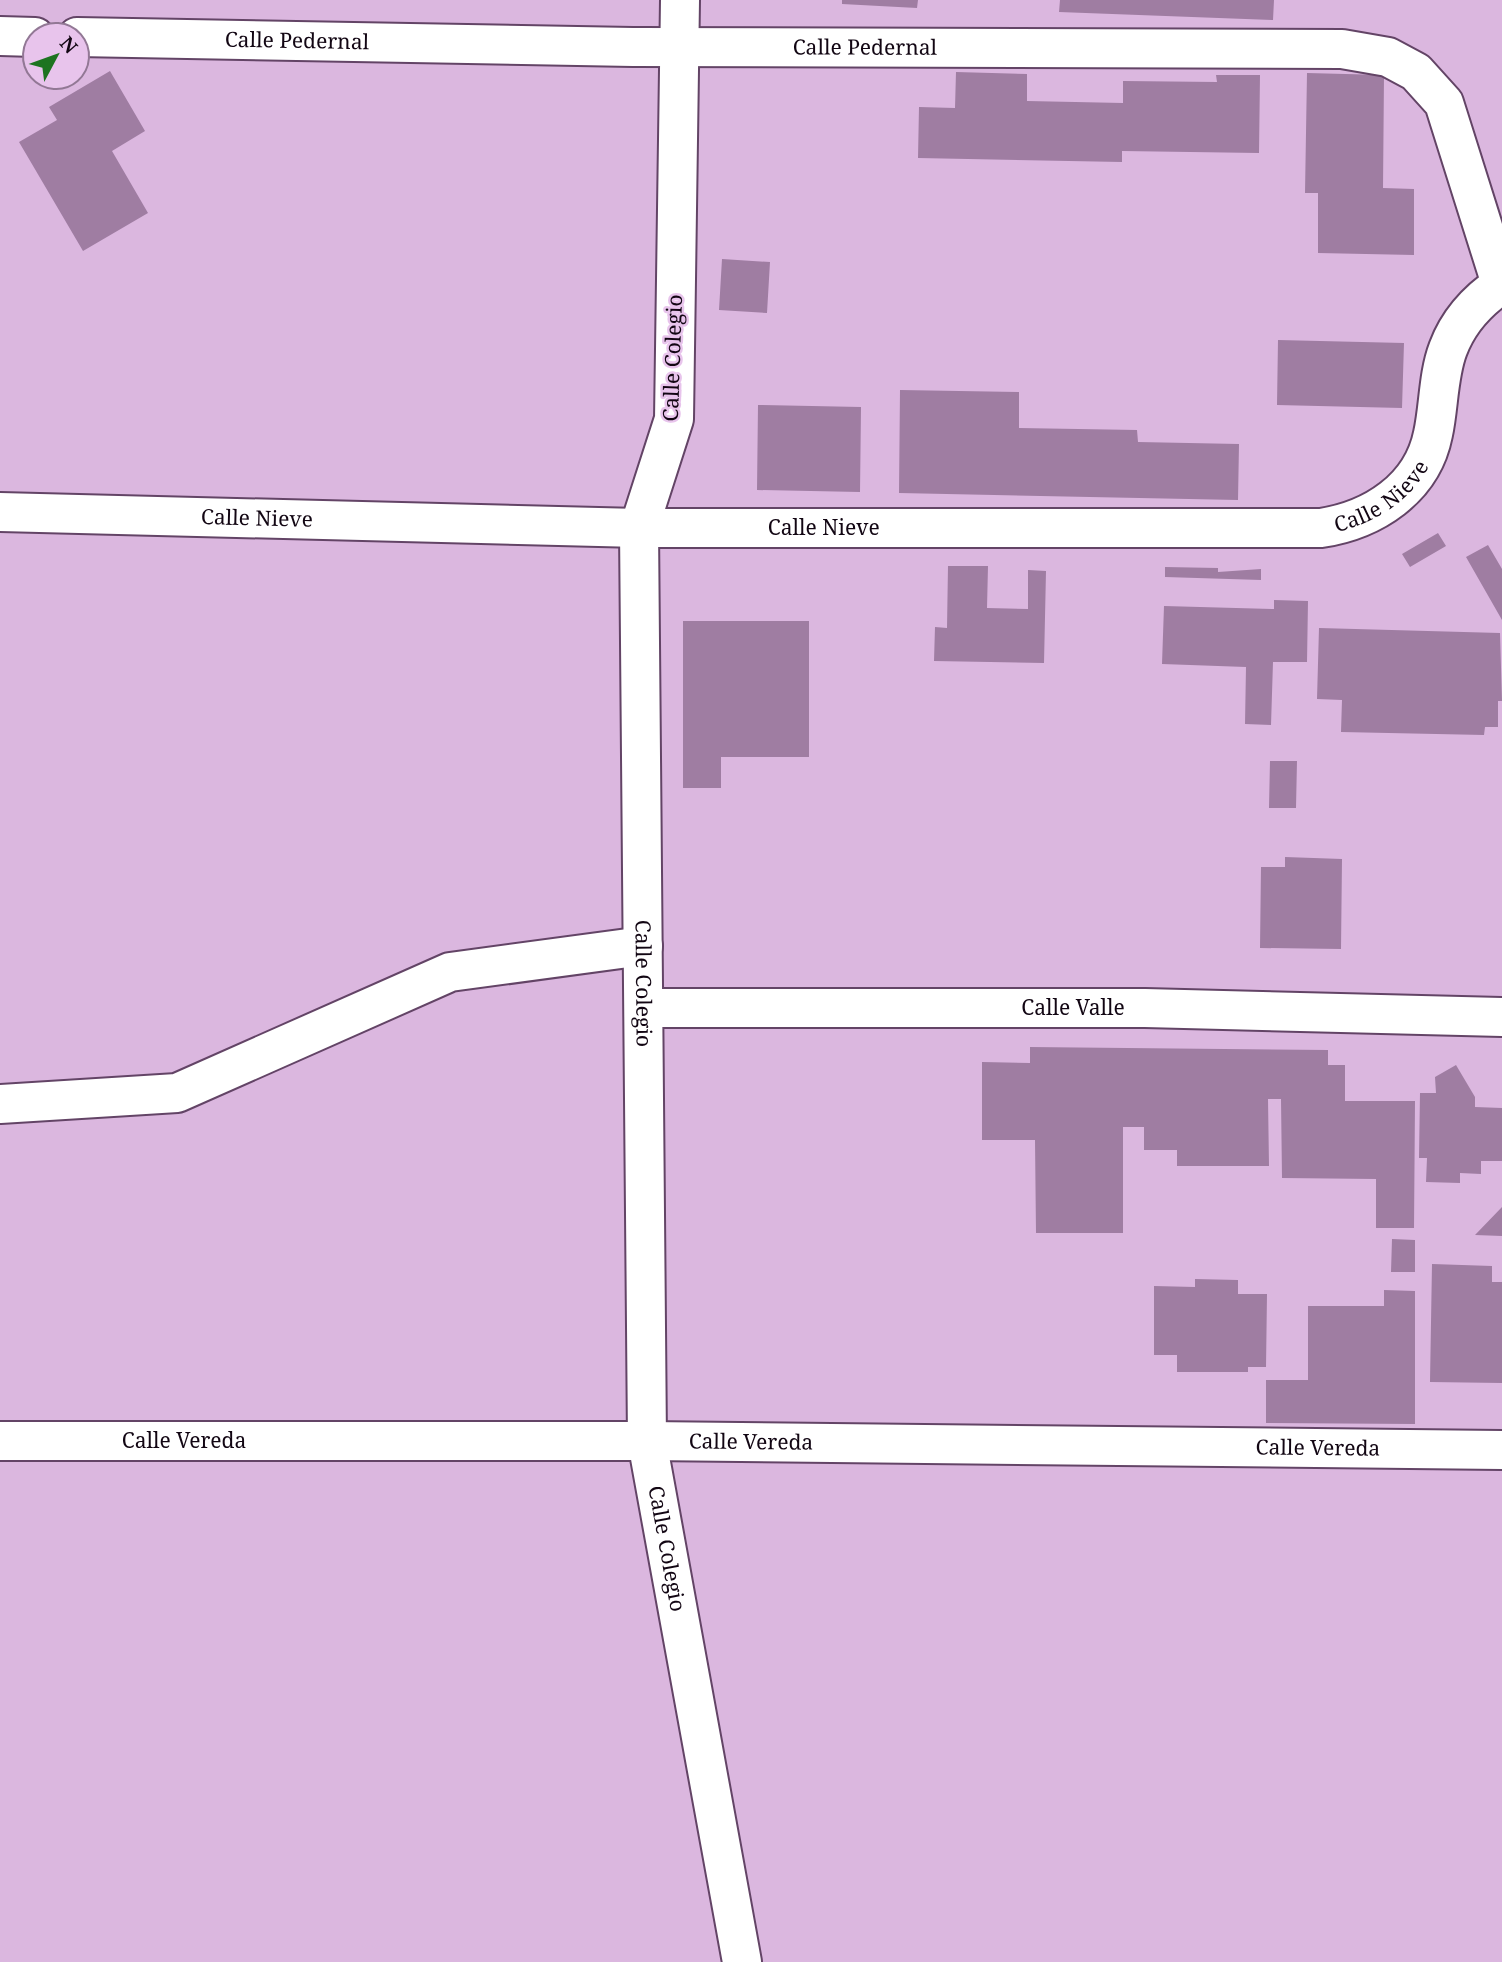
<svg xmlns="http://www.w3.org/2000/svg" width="1502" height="1962" font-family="'Noto Serif',serif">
<rect width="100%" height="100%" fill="#dbb7df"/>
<!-- building -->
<path fill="#9f7da2" d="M842,0h76l-1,8 -75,-4z
M1060,0h214l-1,20 -214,-8z
M110,71l35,60 -33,20 36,62 -65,38 -64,-109 38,-22 -8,-13z
M956,72l71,2v27l96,2v-22l94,1 -1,-7h44l-1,78 -137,-2v11l-204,-4 1,-51 36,1z
M1307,73l77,2 -1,113 31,1v66l-96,-2v-60h-13z
M722,259l48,3 -3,51 -48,-3z
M1278,340l126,3 -2,65 -125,-3z
M900,390l119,2v36l118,2 1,12 101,2 -1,56 -339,-7z
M758,405l103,2 -1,85 -103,-2z
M1438,533l8,13 -36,21 -8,-13z
M1488,545l14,24v51l-36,-63z
M948,566h40l-1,42 41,1v-39l18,1 -2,92 -110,-2 1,-34 12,1z
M1165,567l53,1v4l43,-3v11l-96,-3z
M1274,600l34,1 -1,61h-34l-2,63 -26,-1 1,-57 -84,-3 2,-58 110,3z
M683,621h126v136h-88v31h-38z
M1319,628l181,5 2,68h-4v26h-13l-1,8 -143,-3 1,-32 -25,-1z
M1270,761h27l-1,47h-27z
M1285,857l57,2 -1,90 -81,-1 1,-81h24z
M1030,1047l298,3v15h17v36h70l-1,127h-38v-49l-94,-1 -1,-79h-13l1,67h-92v-16h-33v-23h-21v106h-87l-1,-93h-53v-78l48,1z
M1456,1065l19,32v10l27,1v53h-21v13l-21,-1v10l-34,-1 1,-24h-8l1,-65h16l-1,-16z
M1502,1207v29l-27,-1z
M1392,1239l23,1v32h-24z
M1432,1264l60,2v16h10v101l-72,-1z
M1195,1279l43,1v14h29l-1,73h-18v5h-71v-17h-23v-69l41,1z
M1384,1290l31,1v133l-149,-1v-43h42v-74h76z"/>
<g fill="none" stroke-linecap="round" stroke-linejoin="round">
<!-- minor casing -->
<g stroke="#634466" stroke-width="42">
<g id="minor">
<path id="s1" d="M680,0l-6,419 -35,109 8,913 95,521"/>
<path d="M0,36l35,1"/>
<path id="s2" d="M77,37l556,10 709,2 46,8 28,15 28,31 57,181"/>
<path id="s3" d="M0,512l639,16h682c52,-8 101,-39 112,-94 6,-27 5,-59 15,-85 10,-27 30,-49 54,-65"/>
<path id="s4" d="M644,1008h501l357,9"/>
<path d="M0,1104l177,-11 273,-121 193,-26"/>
<path id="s5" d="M0,1441h647l855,9"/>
</g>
</g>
<!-- minor -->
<use href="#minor" stroke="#fff" stroke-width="38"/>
</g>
<g text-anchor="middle" stroke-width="5" stroke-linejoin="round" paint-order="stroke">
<!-- street labels -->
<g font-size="21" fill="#120613" stroke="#e8c4ec">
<text dy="7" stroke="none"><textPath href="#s2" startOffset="220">Calle Pedernal</textPath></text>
<text dy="7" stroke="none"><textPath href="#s2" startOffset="788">Calle Pedernal</textPath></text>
<text transform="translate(673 358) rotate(-88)" y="7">Calle Colegio</text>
<text dy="7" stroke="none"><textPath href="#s3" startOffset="1391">Calle Nieve</textPath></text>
<text dy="7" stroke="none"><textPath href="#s3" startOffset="257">Calle Nieve</textPath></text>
<text dy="7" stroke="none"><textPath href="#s3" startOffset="824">Calle Nieve</textPath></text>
<text dy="7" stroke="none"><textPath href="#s1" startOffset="989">Calle Colegio</textPath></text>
<text dy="7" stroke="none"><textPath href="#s4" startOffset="429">Calle Valle</textPath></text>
<text dy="7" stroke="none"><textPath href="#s5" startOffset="184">Calle Vereda</textPath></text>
<text dy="7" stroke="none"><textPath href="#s5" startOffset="751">Calle Vereda</textPath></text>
<text dy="7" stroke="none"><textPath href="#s5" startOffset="1318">Calle Vereda</textPath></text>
<text dy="7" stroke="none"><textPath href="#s1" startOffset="1556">Calle Colegio</textPath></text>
</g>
</g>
<!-- north arrow -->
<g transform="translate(56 56) rotate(49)"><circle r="33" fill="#e8c4ec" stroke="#927895" stroke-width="2"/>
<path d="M0-5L12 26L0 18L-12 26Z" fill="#1d7420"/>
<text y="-10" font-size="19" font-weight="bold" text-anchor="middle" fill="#120613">N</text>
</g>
</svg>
